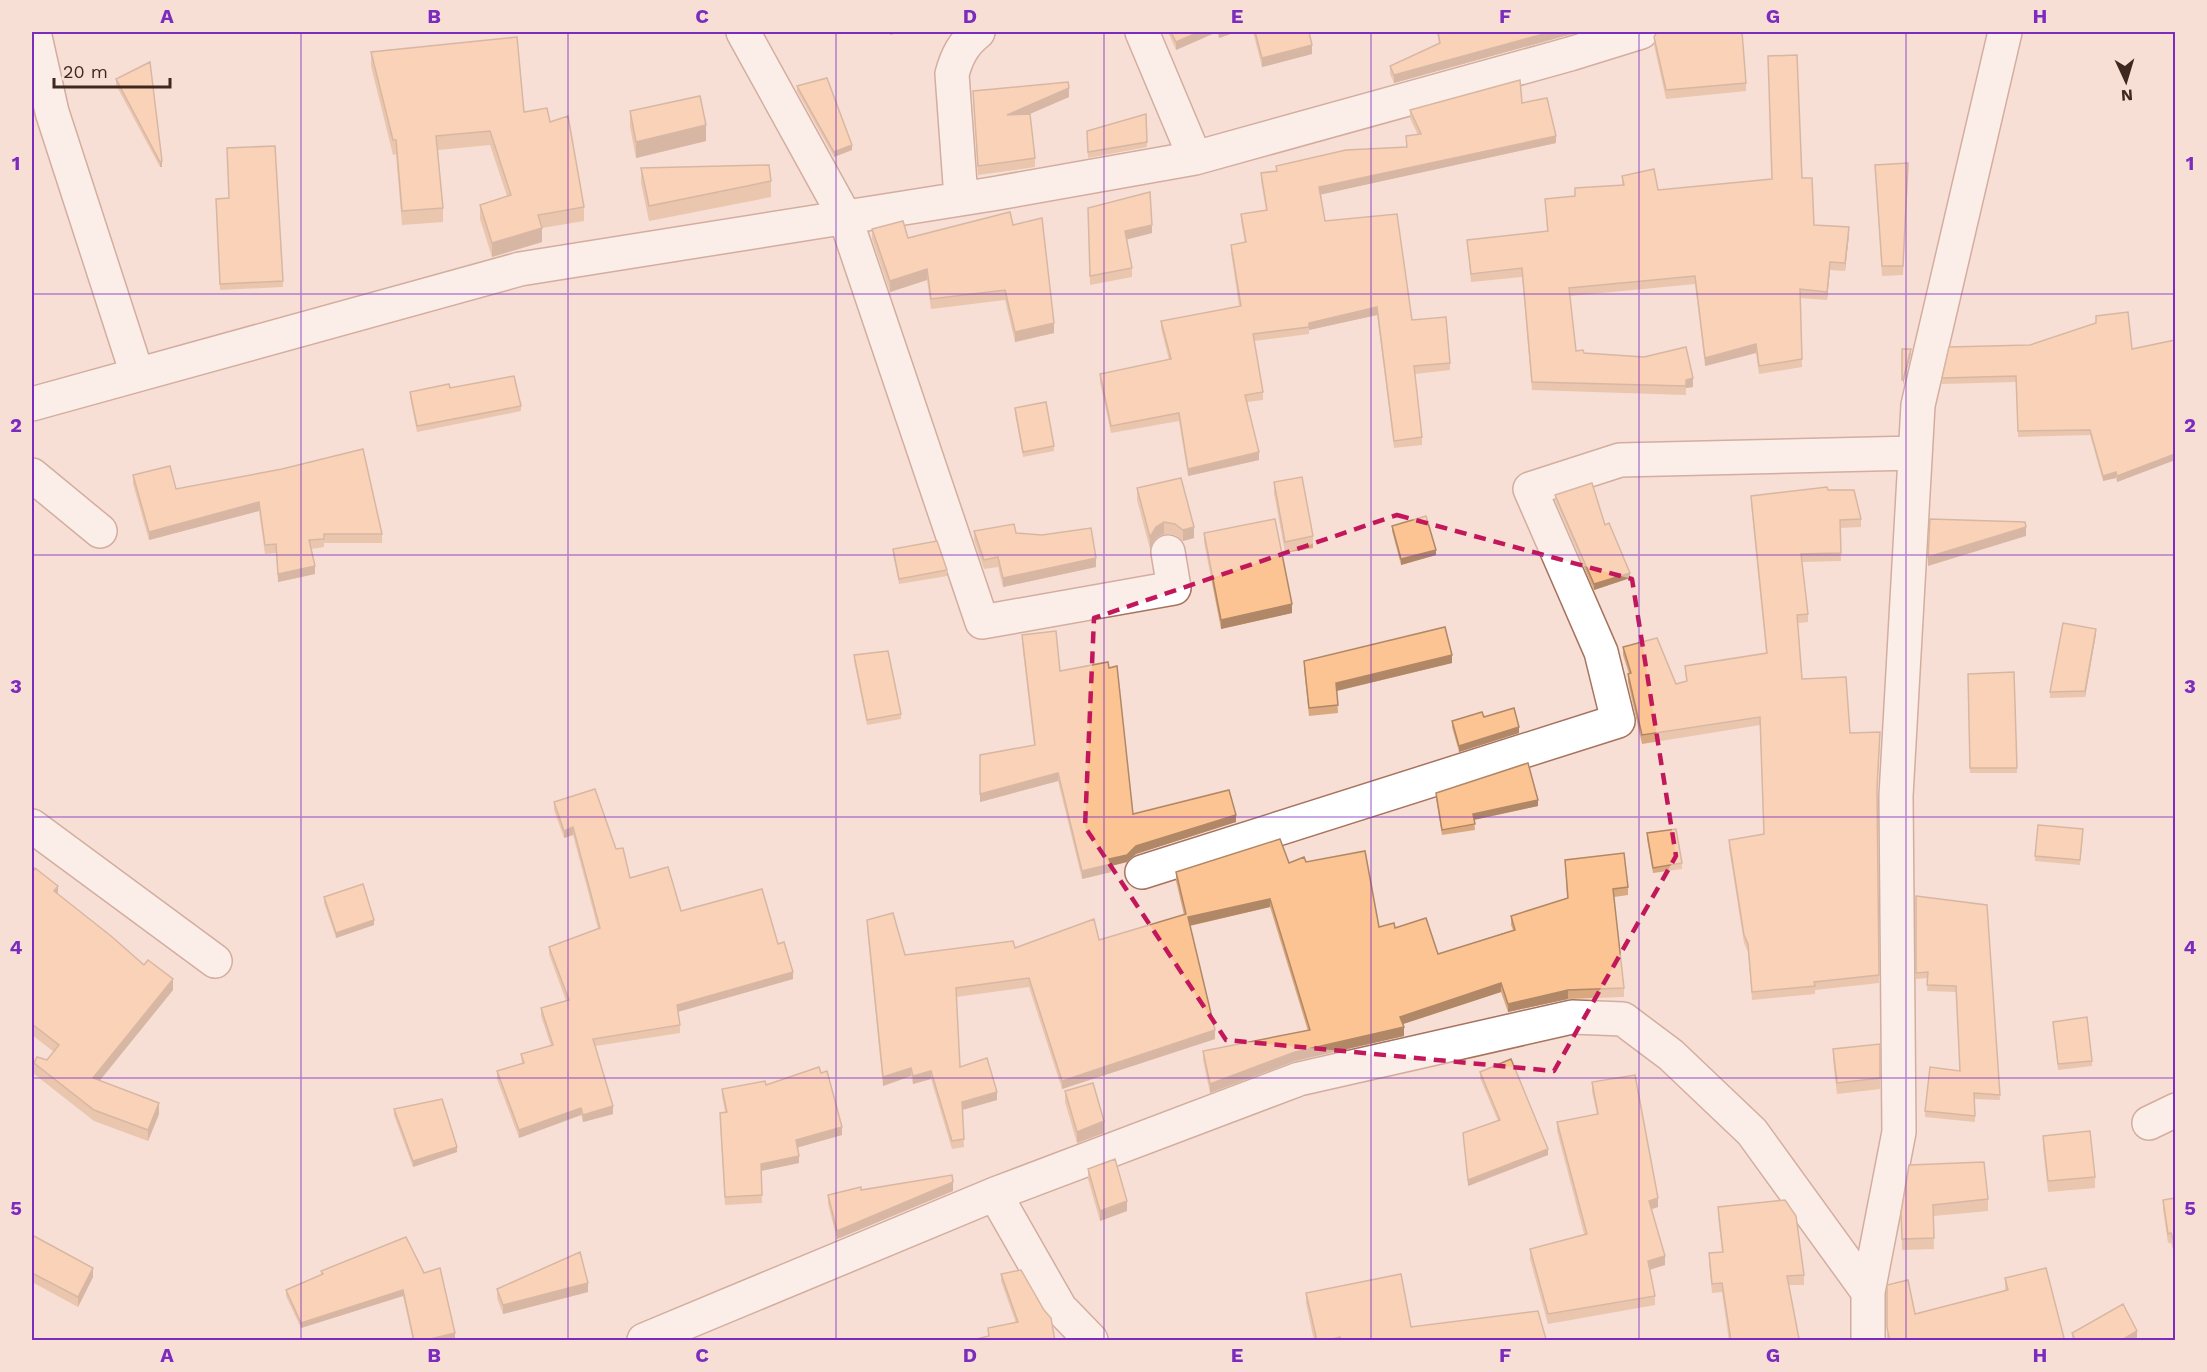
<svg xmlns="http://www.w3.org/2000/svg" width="2207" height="1372" font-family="'Work Sans',sans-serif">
<rect width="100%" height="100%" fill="#f7dfd5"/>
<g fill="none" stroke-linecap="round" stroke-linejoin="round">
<!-- street casing -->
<g stroke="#a7735e" stroke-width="36">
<path id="street" d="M34,32l18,80 85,262
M743,32l102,185 137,405 192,-34 -6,-36
M1142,32l53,126
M961,198l-9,-124c5,-18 11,-30 26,-42
M32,404l488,-135 472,-75 203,-36 375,-104 71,-22
M32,475l68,56
M32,826l183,135
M1142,872l476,-151 -17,-69 -71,-163 90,-29 294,-7
M2149,1123l27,-13
M995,1194l65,114 31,32
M644,1340l351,-146 304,-115 273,-62 51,2 48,36 81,77 116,160
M1868,1340v-48l31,-160 -3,-336 22,-391 87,-373"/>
</g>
<!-- street -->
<use href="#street" stroke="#fff" stroke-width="33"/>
</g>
<!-- wall -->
<path fill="#d9a87e" d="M1168,32h68l-17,6 -2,-6 -41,18z
M1253,32h56l3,22 -50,13z
M1437,32h142l-185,51 -4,-9v-8l49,-22z
M1654,37l92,46v8l-80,8 -12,-54z
M371,52l179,70 34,85v14l-42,7v14l-50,15 -12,-38v-14l27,-9 -17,-51 -52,5 5,58v14l-41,3 -6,-71 -3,1 -22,-89z
M150,62l12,105h-2l-44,-82v-6z
M797,86l55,64 -18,7 -37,-66z
M973,91l96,6 -40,17 6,44v9l-57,8z
M1522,103l34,40 -235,51 4,27 125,142v7l-35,4 7,63v8l-28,3 -17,-133 -68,15v4l-55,7 9,51v8l-16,2 12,58 -71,16 -9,-55 -68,12 -11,-51v-8l69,-14 -8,-32v-7l78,-15 -8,-54v-7l14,-2 -4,-22v-7l25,-4 -5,-29v-8l15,-2v-5l131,-19 -1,-11 12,-1 -8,-17v-8z
M630,111l76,30 -70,17 -6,-31z
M1146,114l1,33 -59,11 -1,-27z
M1908,163l-5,112 -21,1 -7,-111z
M641,168l130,13v16l-122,24 -8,-38z
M1622,176l36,14 144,-12 12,47 35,10 -4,36 -15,-1 -3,30 -27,-2 2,69 -43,7 -3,-21 -51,13 -10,-82 -125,12 6,55 117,36 -7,1v7l-154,-5 -10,-113 -51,5 -4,-42 80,-9 -2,-32 30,-3 47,-11z
M229,198l54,83v6l-63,3 -4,-91z
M1088,208l64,25 -25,6 5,29v9l-42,8z
M1013,225l41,108 -39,9 -10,-42 -74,9 -4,-29 -37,12 -18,-53v-10l36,9z
M2096,316l36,33 43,-9v120l-58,22 -1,-4 -13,3 -13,-46 -72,2 -2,-55 -74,2v-6l88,-33 66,-22z
M410,392l111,14v5l-104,21 -7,-35z
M1015,408l39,38v5l-31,6 -8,-43z
M282,469l100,65v9h-58v4l-13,2 4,25 -37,8 -2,-29 -11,1 -6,-43 -110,29 -16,-56v-9l43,14z
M1274,482l39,54v12l-28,5 -11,-60z
M1137,488l57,50 -11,3 -8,-6 -11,-1 -8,4 -6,11 -13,-49z
M1828,490l33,29v8l-21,1 1,33 -39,1 6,52v8l-10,1 4,56 48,54 30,8 -3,54 2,188 -64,7v4l-63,6 -4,-48 -4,-9 -15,-95v-8l35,-5 -4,-110 -118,19 -14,-62v-8h1l-6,-19v-8l53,37 10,-3 -1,-15 81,-13 -15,-149v-8z
M1555,495l50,30 25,53 -36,12 -39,-90z
M1392,526l44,29 -35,10 -9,-34z
M974,531l42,2 80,34 -93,20 -5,-20 -14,2 -10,-29z
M1204,533l88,80 -71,16 -17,-87z
M893,549l54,21v6l-48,8 -6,-29z
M2096,634l-11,63 -35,1v-6z
M1022,635l38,36 73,143 103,8 -100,32 -9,8 -16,4v6l-29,7 -24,-98 -78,21 54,-57 -12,-102z
M854,655l47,59v5l-34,6 -13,-64z
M1304,661l148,2 -115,28 1,22 -29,3 -5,-47z
M2014,672l3,101h-47l-2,-99z
M1484,717l35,16 -60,19 -7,-25v-6z
M1436,793l102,13 -64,14 1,10 -33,5 -6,-36z
M554,802l62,47 14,29 51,33 97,33 15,35 -115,33 2,13v8l-85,13 18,68 -30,8 -2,-7 -62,23 -22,-59v-8l25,-7 -1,-10 30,-8 -10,-30v-8l25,-7 -17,-47v-7l49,-18 -25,-94 -9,3 -10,-28z
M1647,833l35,30v6l-29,4 -6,-34z
M2083,835l-3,30 -45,-4v-5z
M1565,860l63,27v8l-14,2 10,91v9l-56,2 -60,13 -7,-20 -98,32 1,12 -109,25 -85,32 -7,-33v-9l105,-20 -38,-124 -80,19 25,113 -153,50 -33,-102 -73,10 4,70 37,33 -35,10 2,37 -12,2 -21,-70 -18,5 -2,-8 -28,10 -16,-157v-9l38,35 110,-7 84,-8 85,-25 -8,-34v-9l113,-9 17,-1 73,65 16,1 43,26 75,-24 -2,-5v-9l56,-18z
M32,873l26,21 115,96 -74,91 60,33 -11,27 -54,-20 -60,-47v-11l13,-3 7,-8 -22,-17z
M1916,896l71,9 13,195 -25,-1v23l-50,-5v-6l35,-40 -4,-79 -29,-1 1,-13 -12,1z
M324,897l50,28 -38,13 -12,-35z
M2053,1022l39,39v5l-34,4z
M1880,1044v45l-43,5 -4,-34v-11z
M1480,1072l68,83 -80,31 -5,-53 35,-12 -18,-43z
M1592,1082l66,125 -6,2 13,56 -15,5 5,26v9l-107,19 -18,-65v-10l54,-15 -27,-103v-9l40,-8 -5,-22z
M766,1085l76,50 -44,12 1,16 -38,8 1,32 -37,2 -5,-85v-7l5,-1 -3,-16v-7z
M1065,1091l39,42 -27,10 -12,-41z
M394,1109l63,43 -44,15 -19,-52z
M2043,1136l52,41v11l-47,4 -5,-45z
M1909,1165l79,34v12l-55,5 1,33 -32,1 -1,-38z
M1088,1169l39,42 -27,10 -12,-42z
M861,1190l92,1 -116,48 -9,-35v-9z
M2175,1198v58l-4,-13h-3l-5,-34v-9z
M1718,1207l86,68v10h-16l11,56h-70l-7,-49 -10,1 -3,-31v-9l13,-1 -4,-35z
M32,1235l61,42 -15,30 -46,-25z
M406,1237l49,102 -7,2h-35l-10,-45 -102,32 -15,-32v-6l35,-15v-4z
M1001,1274l54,67 -67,-5v-8l28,-5 -15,-42z
M2005,1278l59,63h-177v-56l28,29 90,-24z
M497,1289l91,3 -85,22 -6,-16z
M1306,1293l105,34 135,14h-232l-8,-38z
M2072,1333l65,8h-65z"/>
<!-- shaded-wall -->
<path fill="#b08867" d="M890,32h12l-12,3z
M1199,32h18l-41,18v-8z
M1219,32h17l-17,6z
M1551,32h28l-185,51v-8z
M1312,45v9l-50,13v-9z
M1069,88v9l-62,27v-9z
M706,125v16l-70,17v-16z
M1556,136v7l-237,52v-8z
M852,145v5l-18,7v-5z
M162,161v6h-2v-5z
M1152,225v8l-27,7v-9z
M1849,227v8l-4,36v-8z
M542,228v14l-50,15v-14z
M1830,262v8l-3,30v-8z
M927,269v11l-37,12v-11z
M1377,307v8l-68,15v-7z
M1054,323v10l-39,9v-10z
M1756,344v9l-51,13v-8z
M1911,349v5l-8,31v-5z
M1693,378v9l-7,1v7v-15z
M1259,452v8l-71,16v-7z
M2175,454v6l-58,22v-6z
M2116,472v6l-13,3v-5z
M259,502v9l-110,29v-8z
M1164,522v12l-8,4 -6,11v-12l6,-10z
M1194,527v11l-11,3v-11z
M2026,527v9l-98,30v-9z
M1436,550v5l-35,10v-6z
M1096,558v9l-93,20v-9z
M315,566v8l-37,8v-8z
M1630,573v5l-36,12v-6z
M1292,604v9l-71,16v-9z
M2096,629v5l-11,63v-6z
M1452,655v8l-116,28v-8z
M1519,727v6l-60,19v-6z
M1058,773v8l-78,21v-8z
M1538,800v6l-65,14v-6z
M1236,815v7l-100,32 -9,8 -16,4v6l-29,7v-8l54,-25z
M573,827v8l-9,3v-7z
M58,886v11l-4,-6z
M1270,899v8l-82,19v-9z
M374,920v5l-38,13v-5z
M793,972v7l-116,33v-7z
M173,979v11l-80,99v-11z
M1501,983v9l-101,33v-8z
M1568,990v9l-60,13v-8z
M1404,1027v9l-109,25 -85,32v-9l85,-32z
M1215,1030v9l-153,50v-8z
M911,1068v8l-28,10v-9z
M931,1071v8l-18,5v-8z
M997,1092v8l-35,10v-8z
M159,1103v11l-11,27v-11z
M613,1106v8l-30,8v-7z
M581,1108v7l-62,23v-8z
M1104,1121v12l-27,10v-11z
M842,1127v8l-46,13v-8z
M457,1147v5l-44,15v-6z
M1548,1149v6l-80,31v-6z
M799,1156v7l-38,8v-7z
M953,1182v9l-116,48v-8z
M1658,1198v9l-9,3v-9z
M1127,1201v10l-27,10v-10z
M1665,1256v9l-17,5v-9z
M93,1268v9l-15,30v-10z
M588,1283v9l-85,22v-9z
M403,1290v6l-102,32v-5z
M2137,1331v10h-17z
M455,1333v6l-7,2h-26z
M1340,1337v4h-14z"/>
<!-- building -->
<path fill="#fcc393" stroke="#b08867" stroke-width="1.5" d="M1171,32h28l-23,10z
M1255,32h54l3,13 -50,13z
M1438,32h113l-157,43 -4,-9 50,-23z
M1657,32h85l4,51 -80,7 -12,-53z
M517,37l7,75 23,-4 3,14 18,-6 16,91 -46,8 4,13 -50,15 -12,-38 31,-10 -21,-64 -54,5 7,72 -41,3 -6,-71h-3l-22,-88z
M1797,55l5,123h10l2,47 35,2 -4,36 -15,-1 -3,30 -27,-3 2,70 -43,7 -3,-22 -51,14 -10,-82 -126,12 7,63 7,-1 1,3 60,4 42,-10 7,31 -7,2v6l-154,-4 -10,-114 -51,6 -4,-34 81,-9 -3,-32 30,-3v-8l49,-3 -2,-9 32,-7 4,21 114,-11 -4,-123z
M150,62l12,99 -2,1 -44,-83z
M827,78l25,67 -18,7 -37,-66z
M1520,80l2,23 25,-5 9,38 -237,51 6,34 72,-7 15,106 34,-3 4,46 -36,3 8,71 -28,4 -17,-134 -68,16v4l-56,7 10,58 -18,3 14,57 -71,17 -9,-56 -68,13 -11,-52 71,-15 -10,-38 80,-15 -10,-61 15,-3 -5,-28 26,-4 -6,-37 16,-2 -1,-5 70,-16 61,-3 -1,-11 15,-2 -11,-24z
M1068,82l1,6 -62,27 23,-1 5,44 -57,8 -5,-75z
M700,96l6,29 -70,17 -6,-31z
M1146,114l1,28 -59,10 -1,-21z
M275,146l8,135 -63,3 -4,-85 13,-1 -2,-50z
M1908,163l-5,103h-21l-7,-101z
M769,165l2,16 -122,25 -8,-38z
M1150,192l2,33 -27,6 7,37 -42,8 -2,-68z
M1010,212l3,13 29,-7 12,105 -39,9 -10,-42 -74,9 -4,-30 -37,12 -18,-52 31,-8 5,17z
M2128,312l4,37 43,-9v114l-58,22 -1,-4 -13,4 -13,-46 -72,1 -2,-55 -74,2 7,-31 81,-2 66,-22v-7z
M1902,349h9l-8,31h-1z
M514,376l7,30 -104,20 -7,-34 39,-8 1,4z
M1046,402l8,44 -31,6 -8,-44z
M363,449l19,85h-58v5l-15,1 6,26 -37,8 -2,-30 -11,1 -6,-43 -110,30 -16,-57 37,-9 6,23 106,-20z
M1302,477l11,59 -28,6 -11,-60z
M1181,478l13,49 -11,3 -8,-6 -11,-2 -8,5 -6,10 -13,-49z
M1592,483l13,42 4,-2 21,50 -36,11 -39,-89z
M1827,487l1,3h26l7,29 -21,1 1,33 -40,1 7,60 -11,1 5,64 44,-2 4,56 30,-1 -3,56 2,187 -65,7 1,4 -63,6 -4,-48 -4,-9 -15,-95 35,-6 -4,-117 -118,18 -14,-61 3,-1 -8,-26 34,-9 19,46 11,-3 -2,-15 82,-13 -16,-157z
M1426,516l10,34 -35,9 -9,-33z
M1275,519l17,85 -71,16 -17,-87z
M1930,519l95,3 1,5 -98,30z
M1014,524l2,9 26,2 49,-7 5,30 -93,20 -5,-21 -14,3 -10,-29z
M937,541l10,29 -48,9 -6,-30z
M2063,623l33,6 -11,62 -35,1z
M1445,627l7,28 -116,28 2,22 -29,3 -5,-47z
M1056,631l4,40 48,-9 1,6 8,-2 16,148 96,-24 7,25 -100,31 -9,9 -18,4 2,5 -29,7 -24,-98 -78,21v-39l55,-10 -13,-110z
M888,651l13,63 -34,6 -13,-65z
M2014,672l3,96h-47l-2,-94z
M1514,708l5,19 -60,19 -7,-25 30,-9 2,5z
M1528,763l10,37 -65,14 2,10 -33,6 -6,-37z
M595,789l21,60 7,-1 7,30 38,-11 13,44 81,-22 16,55 6,-2 9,30 -116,33 3,20 -87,14 20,67 -30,9 -2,-7 -62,22 -22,-59 27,-8 -3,-9 32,-9 -12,-37 28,-8 -20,-53 51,-19 -27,-101 -9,4 -10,-29z
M2038,825l45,4 -3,31 -45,-4z
M1676,829l6,34 -29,5 -6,-35z
M1280,839l9,24 15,-6 2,5 59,-11 14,76 15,-4 1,5 31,-10 12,36 77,-24 -4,-14 57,-18 -3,-38 59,-7 4,34 -15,2 11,99 -56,2 -60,14 -7,-21 -101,34 4,10 -109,25 -85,32 -7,-33 107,-21 -40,-131 -82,18 27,113 -153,51 -33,-103 -73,10 4,79 27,-9 10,34 -35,10 2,37 -12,2 -21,-70 -18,5 -2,-8 -28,9 -16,-157 26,-7 12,42 108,-14 2,7 79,-29 5,21 87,-26 -10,-42z
M35,868l23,18 -4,5 57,45 33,29 4,-5 25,19 -80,99 66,25 -11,27 -54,-20 -60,-47 3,-6 10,3 12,-15 -27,-21v-151z
M363,884l11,36 -38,13 -12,-36z
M1916,896l71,9 13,190 -26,-2 1,23 -50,-5 5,-44 30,4 -4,-85 -29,-1 1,-13 -12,1z
M2087,1017l5,44 -34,3 -5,-42z
M1880,1044v34l-43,5 -4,-34z
M1511,1059l37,90 -80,31 -5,-47 37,-13 -20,-48z
M819,1067l2,6 6,-2 15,56 -46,13 3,16 -38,8 1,31 -37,2 -5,-84 7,-1 -5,-23 43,-8 1,4z
M1635,1075l23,123 -9,3 16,55 -17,5 7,35 -107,18 -18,-65 57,-15 -30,-112 41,-8 -6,-32z
M1093,1083l11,38 -27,11 -12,-41z
M442,1099l15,48 -44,14 -19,-52z
M2090,1131l5,46 -47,4 -5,-45z
M1115,1159l12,42 -27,10 -12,-42z
M1984,1162l4,37 -55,6 1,33 -32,1 -1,-27 8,-47z
M952,1175l1,7 -116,49 -9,-36 33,-8v3z
M2175,1198v48l-4,-13 -3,1 -5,-34z
M1785,1200l11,16 8,59 -17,1 12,63 -11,2h-57l-9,-58 -10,1 -3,-31 14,-1 -5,-45z
M32,1235l61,33 -15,29 -46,-24z
M406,1237l18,36 16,-5 15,65 -33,8h-8l-11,-51 -102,33 -15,-33 37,-16 -2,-3z
M580,1252l8,31 -85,22 -6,-16z
M2046,1268l18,70 -10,3h-164l-3,-13v-43l21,-5 7,34 93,-24 -3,-12z
M1021,1270l23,40 7,8 4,23h-87l21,-5 -1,-8 30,-6 -17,-48z
M1401,1274l10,53 127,-16 8,28 -4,2h-201l-1,-4 -14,4h-9l-11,-48z
M2123,1304l14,27 -17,10h-44l-4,-8z"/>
<!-- marked area -->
<path d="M0 0H2207V1372H0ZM1397,515l235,64 44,277 -122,215 -328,-31 -141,-213 9,-209z" fill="#f7dfd5" fill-opacity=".55" fill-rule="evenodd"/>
<path fill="none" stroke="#c2185b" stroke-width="4.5" stroke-dasharray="12 8" stroke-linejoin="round" d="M1397,515l235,64 44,277 -122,215 -328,-31 -141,-213 9,-209z"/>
<!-- grid -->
<path fill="none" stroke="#7b2cbf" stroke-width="1.5" stroke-opacity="0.55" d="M301,32v1308M568,32v1308M836,32v1308M1104,32v1308M1371,32v1308M1639,32v1308M1906,32v1308M32,294h2144M32,555h2144M32,817h2144M32,1078h2144"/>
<!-- border -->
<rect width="2207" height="1372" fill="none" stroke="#f7dfd5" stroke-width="66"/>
<!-- north arrow -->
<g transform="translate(2126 81) rotate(176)" stroke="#f7dfd5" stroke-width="4.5" paint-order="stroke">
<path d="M0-4.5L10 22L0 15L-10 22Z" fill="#3e281f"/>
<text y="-9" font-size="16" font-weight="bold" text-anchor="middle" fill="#3e281f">N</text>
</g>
<!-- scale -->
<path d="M54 78v9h116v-9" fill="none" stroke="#3e281f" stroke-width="3"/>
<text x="63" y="78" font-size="18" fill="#3e281f" stroke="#f7dfd5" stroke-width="4.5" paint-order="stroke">20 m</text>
<rect x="33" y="33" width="2141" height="1306" fill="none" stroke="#7b2cbf" stroke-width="2"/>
<g font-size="20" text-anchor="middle" font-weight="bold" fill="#7b2cbf">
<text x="167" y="23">A</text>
<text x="434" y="23">B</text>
<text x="702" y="23">C</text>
<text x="970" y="23">D</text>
<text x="1237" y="23">E</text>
<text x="1505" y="23">F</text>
<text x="1773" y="23">G</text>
<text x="2040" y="23">H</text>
<text x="16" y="170">1</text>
<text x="2190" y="170">1</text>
<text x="16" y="432">2</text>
<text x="2190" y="432">2</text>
<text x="16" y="693">3</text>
<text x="2190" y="693">3</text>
<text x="16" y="954">4</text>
<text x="2190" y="954">4</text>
<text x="16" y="1215">5</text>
<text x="2190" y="1215">5</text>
<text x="167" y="1362">A</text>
<text x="434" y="1362">B</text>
<text x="702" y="1362">C</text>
<text x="970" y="1362">D</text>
<text x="1237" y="1362">E</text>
<text x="1505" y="1362">F</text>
<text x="1773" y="1362">G</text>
<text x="2040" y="1362">H</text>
</g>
</svg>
